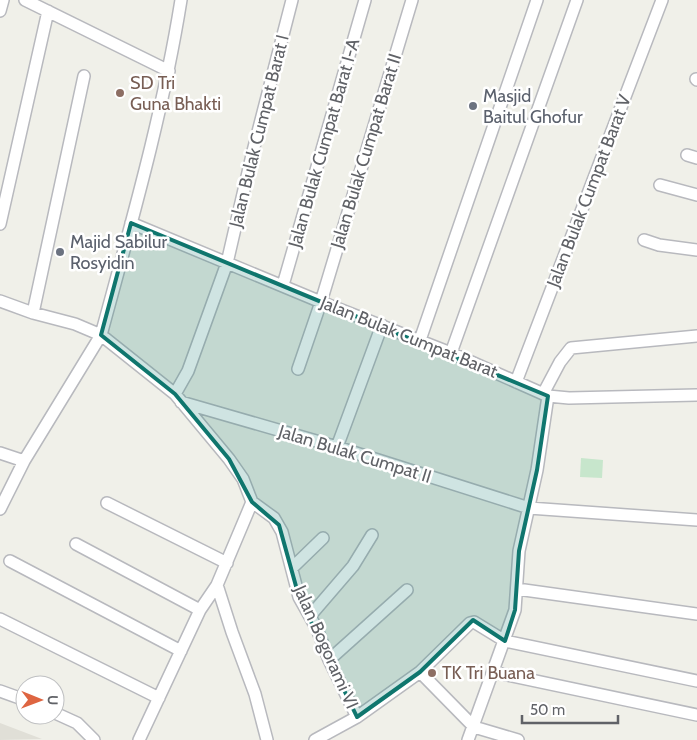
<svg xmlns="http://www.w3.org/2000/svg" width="697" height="740" font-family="Cabin,sans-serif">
<rect width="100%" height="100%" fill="#f0f0e9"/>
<!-- education -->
<path fill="#e0dfd7" d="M0,723l42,16 -42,1z"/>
<!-- green -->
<path fill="#c7e6cc" d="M581,458l22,2 -1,18 -22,-1z"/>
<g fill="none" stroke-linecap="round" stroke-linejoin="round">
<!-- street casing -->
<g stroke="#b8b9be" stroke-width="14">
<path id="street" d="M25,0l144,71
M181,0c-18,113 -50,224 -80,335l74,59 54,65 14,20 9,23 -35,83 15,47 23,62 12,46
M0,11l3,-11
M696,79l1,1
M687,155l10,3
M660,185l37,10
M131,223l190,79 130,51 97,43 21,2 128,-3
M0,224l48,-213
M644,240l15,5 38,5
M283,285l82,-285
M0,301l33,12 42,11 26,11 -77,126 -24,48
M33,313l51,-237
M420,340l117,-340
M451,353l126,-353
M298,369l23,-67 91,-302
M516,382l146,-382
M175,394l13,-23 39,-108 25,-108 40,-155
M543,394l17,-32 11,-14 126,-12
M181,402l156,45 192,61 168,12
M337,447l45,-122
M0,453l24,8
M252,502l22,16 8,14 17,65 18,32 12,31 28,57
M107,503l120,60
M76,544l124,66
M10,561l171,90
M292,568l31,-30
M517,589l180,25
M310,616l43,-50 19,-31
M0,619l159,79
M329,660l78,-70
M420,672l54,55 44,13
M493,672l204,43
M0,691l25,9
M55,713l22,10 17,17
M139,740l61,-130 17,-25
M315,740l42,-23 63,-45 50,-49 4,-1 31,19 192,40
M468,740l47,-130 4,-59 18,-81 11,-74"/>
</g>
<!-- street -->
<use href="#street" stroke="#fff" stroke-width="11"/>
</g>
<!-- marked area -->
<path fill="#0f766e" fill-opacity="0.2" stroke="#0f766e" stroke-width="4" stroke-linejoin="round" d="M131,223l417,173 -11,74 -18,81 -4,59 -10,31 -32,-21 -53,52 -63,45 -58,-120 -20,-72 -27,-23 -23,-43 -54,-65 -74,-59z"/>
<!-- markers -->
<g fill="#8d6e63" stroke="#fff" stroke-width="2">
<circle cx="120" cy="93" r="5"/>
<circle cx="432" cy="673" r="5"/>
</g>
<g fill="#6b7280" stroke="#fff" stroke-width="2">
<circle cx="473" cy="106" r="5"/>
<circle cx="60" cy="252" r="5"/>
</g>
<g text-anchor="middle" stroke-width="5" stroke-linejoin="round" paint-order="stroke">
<!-- education labels -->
<g font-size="18" fill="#785e54" stroke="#fff" text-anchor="start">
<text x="130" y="89">SD Tri<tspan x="130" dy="21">Guna Bhakti</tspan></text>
<text x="442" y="679">TK Tri Buana</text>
</g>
<!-- worship labels -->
<g font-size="18" fill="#5b616d" stroke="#fff" text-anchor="start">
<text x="483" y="102">Masjid<tspan x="483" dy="21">Baitul Ghofur</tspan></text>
<text x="70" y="248">Majid Sabilur<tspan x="70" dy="21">Rosyidin</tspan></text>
</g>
<!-- street labels -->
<g font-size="18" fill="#606267" stroke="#fff">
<text transform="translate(259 131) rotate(-76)" y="6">Jalan Bulak Cumpat Barat I</text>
<text transform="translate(324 143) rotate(-74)" y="6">Jalan Bulak Cumpat Barat I-A</text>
<text transform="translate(366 151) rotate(-73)" y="6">Jalan Bulak Cumpat Barat II</text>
<text transform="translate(589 191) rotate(-69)" y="6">Jalan Bulak Cumpat Barat V</text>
<text transform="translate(409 337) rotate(22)" y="6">Jalan Bulak Cumpat Barat</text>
<text transform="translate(355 454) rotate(17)" y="6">Jalan Bulak Cumpat II</text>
<text transform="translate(326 647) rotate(66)" y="6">Jalan Bogorami VI</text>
</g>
</g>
<!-- north arrow -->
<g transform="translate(40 700) rotate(91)"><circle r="24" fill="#ffffff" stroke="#bfc0c2"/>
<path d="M0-4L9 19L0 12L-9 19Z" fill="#de6541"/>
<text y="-8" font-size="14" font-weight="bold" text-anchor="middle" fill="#606267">U</text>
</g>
<!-- scale -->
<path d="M522 715v8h96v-8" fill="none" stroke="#606267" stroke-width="2.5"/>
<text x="530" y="715" font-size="15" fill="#606267" stroke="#ffffff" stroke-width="4" paint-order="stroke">50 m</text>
</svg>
